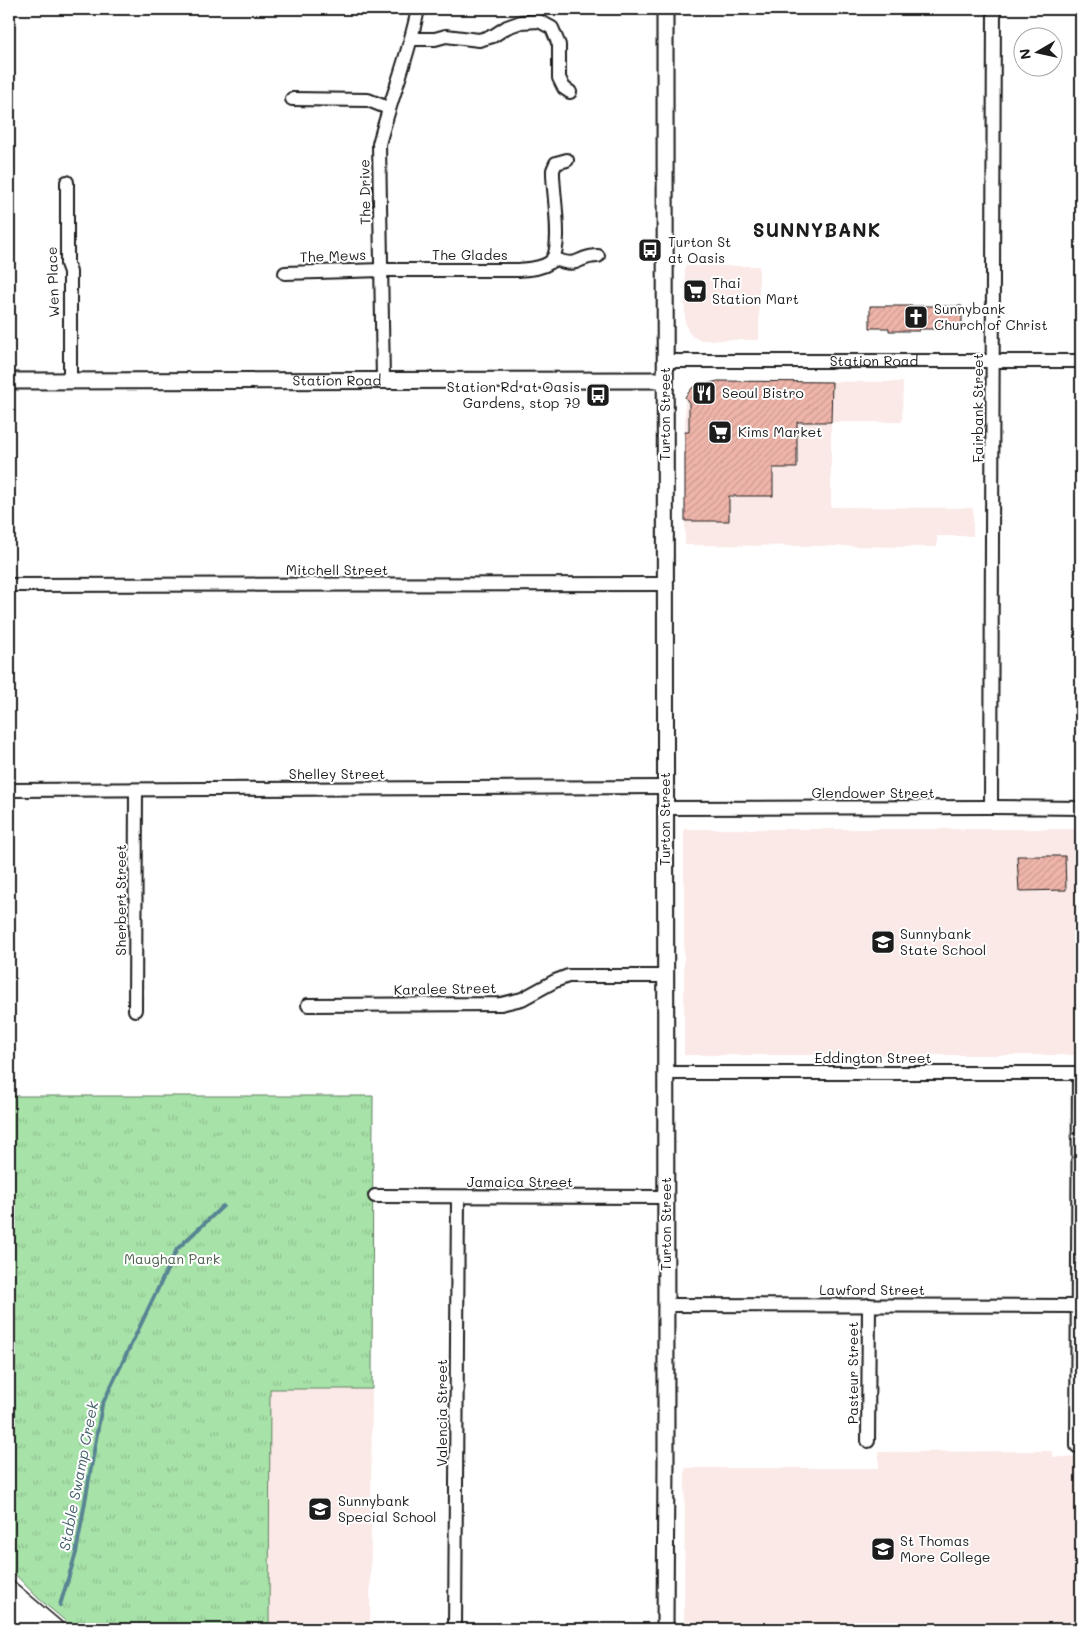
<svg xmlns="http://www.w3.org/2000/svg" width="1090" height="1638" font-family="Mali,sans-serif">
<defs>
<pattern id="grass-tufts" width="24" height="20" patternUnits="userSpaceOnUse" patternTransform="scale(1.25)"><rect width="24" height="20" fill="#a7e2a8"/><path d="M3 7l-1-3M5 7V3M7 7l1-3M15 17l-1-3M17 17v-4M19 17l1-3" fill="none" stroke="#8fc190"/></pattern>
<pattern id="building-hatch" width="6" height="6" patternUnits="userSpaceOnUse" patternTransform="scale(1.25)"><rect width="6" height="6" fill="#efb5aa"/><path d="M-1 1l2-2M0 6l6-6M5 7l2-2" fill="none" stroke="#cc9b92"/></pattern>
</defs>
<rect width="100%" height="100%" fill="#fff"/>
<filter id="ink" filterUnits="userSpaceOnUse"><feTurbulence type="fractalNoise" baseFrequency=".02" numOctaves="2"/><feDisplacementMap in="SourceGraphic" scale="10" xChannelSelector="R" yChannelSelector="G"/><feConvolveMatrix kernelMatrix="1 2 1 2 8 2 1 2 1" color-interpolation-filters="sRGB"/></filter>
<g filter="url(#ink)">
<!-- built -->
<path fill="#fae9e6" d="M685,266h74v74h-57l-9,-3 -5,-6 -3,-9z
M718,381l185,1 -1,40h-71v85l142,1v28h-36v11l-252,-2v-148l8,-10z
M684,829h397v226h-397z
M270,1388l102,1 -2,240h-101z
M1052,1451l1,6h28v172h-397l1,-161h194v-16z"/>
<!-- grass -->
<path fill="url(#grass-tufts)" stroke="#627f62" d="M9,1096h364l-1,293h-102l-1,240h-194l-37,-31 -29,-30z"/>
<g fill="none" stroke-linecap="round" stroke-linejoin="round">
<!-- stream -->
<path stroke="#598493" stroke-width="4" d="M60,1605l16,-52 26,-148 75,-156 46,-43"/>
</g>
<!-- building -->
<path fill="url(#building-hatch)" stroke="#1c1c1c" d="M870,306h92v23h-43v2h-30v-3h-19z
M718,381l114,1 -1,40h-34v46h-24v28h-44v25h-44v-89h4v-29l-4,-6 8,-10z
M1017,856h48l1,34 -47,1z"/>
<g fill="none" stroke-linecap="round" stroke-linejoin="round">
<!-- minor casing -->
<g stroke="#1c1c1c" stroke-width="16">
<g id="minor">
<path d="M412,39h23l11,-3 33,4 14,-4 14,-9 14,-5 18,-1 13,7 7,17v33l5,10 6,4"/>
<path d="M292,99l76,1 20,8"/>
<path d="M67,182v82l3,8v109"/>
<path d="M553,258c28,12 22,-2 45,-2"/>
<path d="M285,273l97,-3h137c10,-1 21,-1 30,-7 16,-11 3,-73 4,-93l3,-7 11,-3"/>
<path id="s1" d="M665,361h416"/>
<path d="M383,380l-4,-236c12,-46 30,-89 39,-135"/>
<path d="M9,585l656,-1"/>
<path d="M9,790l657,-3"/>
<path d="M991,807l3,-798"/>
<path d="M665,808l326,-1 90,1"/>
<path d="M308,1005l193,-1 21,-5 33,-18 13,-5h97"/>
<path d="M135,1010l1,-220"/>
<path d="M666,1073h415"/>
<path d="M375,1196l291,1"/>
<path d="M666,1305l412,1"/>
<path d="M868,1441l1,-136"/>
<path d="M1077,1446l2,-373"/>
<path d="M455,1629l3,-432"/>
</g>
</g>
<!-- tertiary casing -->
<g stroke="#1c1c1c" stroke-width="19">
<g id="tertiary">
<path id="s2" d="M9,381l656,-1"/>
<path d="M665,1629l1,-169 -1,-1451"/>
</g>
</g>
<!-- secondary casing -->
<g stroke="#1c1c1c" stroke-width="21">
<path id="secondary" d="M9,1590l46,39
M9,1611l21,18"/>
</g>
<!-- minor -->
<use href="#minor" stroke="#fff" stroke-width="12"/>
<!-- tertiary -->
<use href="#tertiary" stroke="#fff" stroke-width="15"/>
<!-- secondary -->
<use href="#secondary" stroke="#fff" stroke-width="18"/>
</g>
</g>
<!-- icons -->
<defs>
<g id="bus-square" transform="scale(1.25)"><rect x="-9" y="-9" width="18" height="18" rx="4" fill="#1c1c1c" stroke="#fff"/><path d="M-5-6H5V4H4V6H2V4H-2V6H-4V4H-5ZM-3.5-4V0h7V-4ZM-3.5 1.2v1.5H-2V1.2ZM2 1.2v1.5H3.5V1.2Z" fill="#fff"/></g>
<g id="supermarket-square" transform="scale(1.25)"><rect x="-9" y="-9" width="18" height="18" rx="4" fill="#1c1c1c" stroke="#fff"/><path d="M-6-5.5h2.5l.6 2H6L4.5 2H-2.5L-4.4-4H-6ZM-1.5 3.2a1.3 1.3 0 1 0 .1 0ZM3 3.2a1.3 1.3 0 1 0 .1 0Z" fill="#fff"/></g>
<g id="church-square" transform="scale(1.25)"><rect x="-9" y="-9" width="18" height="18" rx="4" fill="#1c1c1c" stroke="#fff"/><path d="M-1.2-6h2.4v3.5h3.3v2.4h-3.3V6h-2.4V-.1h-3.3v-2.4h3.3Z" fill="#fff"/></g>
<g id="restaurant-square" transform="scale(1.25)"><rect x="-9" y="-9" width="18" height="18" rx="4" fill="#1c1c1c" stroke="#fff"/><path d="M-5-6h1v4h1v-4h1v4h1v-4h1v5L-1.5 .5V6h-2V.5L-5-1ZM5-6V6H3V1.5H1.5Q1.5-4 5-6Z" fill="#fff"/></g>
<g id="school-square" transform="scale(1.25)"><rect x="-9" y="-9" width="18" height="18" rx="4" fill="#1c1c1c" stroke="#fff"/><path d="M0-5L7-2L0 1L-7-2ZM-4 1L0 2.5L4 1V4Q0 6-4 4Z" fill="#fff"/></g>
</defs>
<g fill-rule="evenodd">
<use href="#bus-square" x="650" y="250"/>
<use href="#supermarket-square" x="695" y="291"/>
<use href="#church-square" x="916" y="317"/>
<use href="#restaurant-square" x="704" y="393"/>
<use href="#bus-square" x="598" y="395"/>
<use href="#supermarket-square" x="720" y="432"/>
<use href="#school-square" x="883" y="942"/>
<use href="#school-square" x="320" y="1509"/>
<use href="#school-square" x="883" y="1549"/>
</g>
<g text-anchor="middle" stroke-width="4" stroke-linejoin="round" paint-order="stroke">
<!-- street labels -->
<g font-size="14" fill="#1c1c1c" stroke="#fff">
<text transform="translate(365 192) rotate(-91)" y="5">The Drive</text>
<text x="470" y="260">The Glades</text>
<text transform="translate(333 256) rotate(-2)" y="5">The Mews</text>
<text transform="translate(53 282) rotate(-92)" y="5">Wen Place</text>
<text dy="5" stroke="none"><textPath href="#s1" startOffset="209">Station Road</textPath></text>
<text dy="5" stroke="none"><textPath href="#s2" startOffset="328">Station Road</textPath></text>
<text transform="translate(978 408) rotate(-90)" y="5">Fairbank Street</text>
<text transform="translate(665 414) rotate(-90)" y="5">Turton Street</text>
<text x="337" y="575">Mitchell Street</text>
<text x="337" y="779">Shelley Street</text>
<text x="873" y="798">Glendower Street</text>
<text transform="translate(665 819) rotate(-90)" y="5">Turton Street</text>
<text transform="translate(121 900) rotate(-90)" y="5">Sherbert Street</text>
<text transform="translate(445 989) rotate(-1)" y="5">Karalee Street</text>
<text x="873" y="1063">Eddington Street</text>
<text x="520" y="1187">Jamaica Street</text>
<text transform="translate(666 1224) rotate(-90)" y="5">Turton Street</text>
<text x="872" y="1295">Lawford Street</text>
<text transform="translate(853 1373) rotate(-90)" y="5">Pasteur Street</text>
<text transform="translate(442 1413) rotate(-90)" y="5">Valencia Street</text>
</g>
<!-- poi labels -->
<g font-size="14" fill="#1c1c1c" stroke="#fff" text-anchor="start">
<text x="668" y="247">Turton St<tspan x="668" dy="16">at Oasis</tspan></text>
<text x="712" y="288">Thai<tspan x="712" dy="16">Station Mart</tspan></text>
<text x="934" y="314">Sunnybank<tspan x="934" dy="16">Church of Christ</tspan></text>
<text x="580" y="392" text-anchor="end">Station Rd at Oasis<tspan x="580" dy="16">Gardens, stop 79</tspan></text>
<text x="722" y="398">Seoul Bistro</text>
<text x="738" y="437">Kims Market</text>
<text x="900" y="939">Sunnybank<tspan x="900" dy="16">State School</tspan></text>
<text x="338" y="1506">Sunnybank<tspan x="338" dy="16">Special School</tspan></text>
<text x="900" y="1546">St Thomas<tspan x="900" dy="16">More College</tspan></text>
</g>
<!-- park labels -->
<g font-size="14" fill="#4d614d" stroke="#fff">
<text x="172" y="1264">Maughan Park</text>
</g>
<!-- water labels -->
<g font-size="15" font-style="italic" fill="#45626c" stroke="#fff">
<text transform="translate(79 1476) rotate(-79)" y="5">Stable Swamp Creek</text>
</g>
<!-- district labels -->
<g font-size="19" font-weight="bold" letter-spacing="1" fill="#1c1c1c" stroke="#fff">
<text x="817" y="237">SUNNYBANK</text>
</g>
</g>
<!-- margin -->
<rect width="1090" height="1638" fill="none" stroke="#fff" stroke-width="30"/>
<rect x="15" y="15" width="1060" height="1608" fill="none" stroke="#1c1c1c" stroke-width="2" filter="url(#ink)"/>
<!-- north arrow -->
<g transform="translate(1038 52) rotate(261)"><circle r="24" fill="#ffffff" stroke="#a4a4a4"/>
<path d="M0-4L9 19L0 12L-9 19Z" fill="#1c1c1c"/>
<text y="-8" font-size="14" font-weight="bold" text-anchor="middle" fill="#1c1c1c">N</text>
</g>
</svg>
